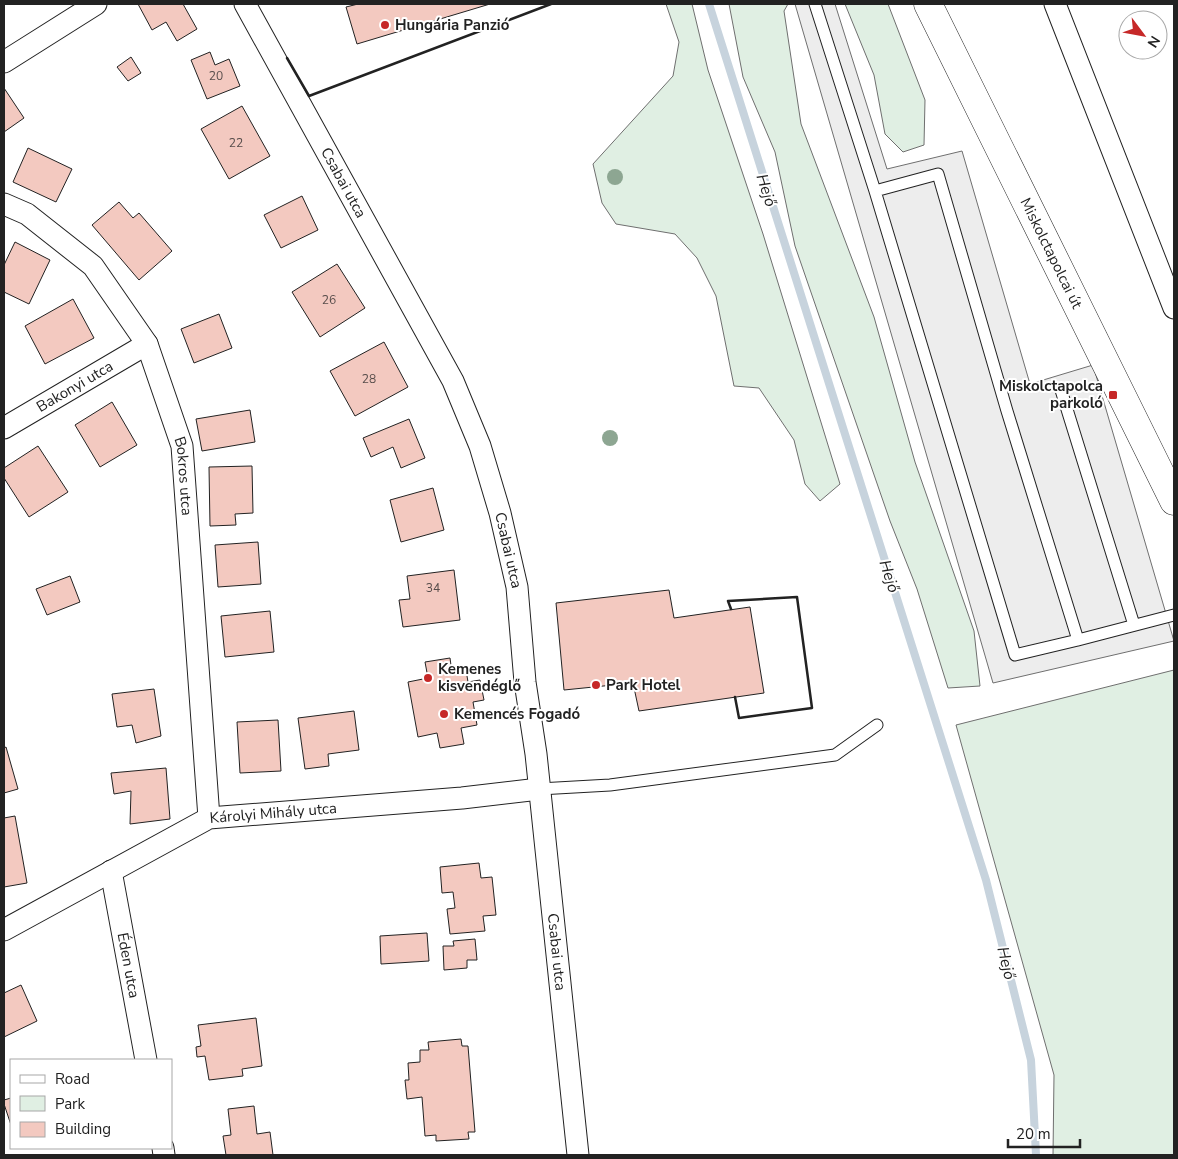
<svg xmlns="http://www.w3.org/2000/svg" width="1178" height="1159" font-family="'Nunito Sans',sans-serif">
<rect width="100%" height="100%" fill="#fff"/>
<!-- green -->
<path fill="#e0efe3" stroke="#6f6f6f" d="M666,4h26l16,66 55,164 77,250 -20,17 -15,-17 -11,-44 -35,-52 -25,-2 -18,-90 -19,-38 -22,-24 -59,-10 -14,-21 -9,-39 80,-88 6,-34z
M729,4h59l-4,7 17,113 73,193 41,145 59,169 6,55 -32,2 -31,-99 -27,-68 -95,-275 -20,-94 -32,-75z
M845,4h43l37,96 -1,45 -21,7 -18,-18 -11,-59z
M1174,670v485h-121l1,-80 -98,-350z"/>
<!-- parking -->
<path fill="#ededed" stroke="#6f6f6f" d="M795,4h40l52,165 75,-18 68,233 63,-19 81,276 -181,42z"/>
<g fill="none" stroke-linecap="round" stroke-linejoin="round">
<!-- stream -->
<path stroke="#c7d3dd" stroke-width="8" d="M709,4l277,876 45,180 5,95"/>
</g>
<!-- building -->
<path fill="#f3c9c0" stroke="#222" d="M138,4h45l14,25 -20,12 -11,-19 -14,8z
M358,4h132l-133,40 -11,-37z
M210,52l5,13 14,-6 11,27 -33,13 -16,-39z
M131,57l10,16 -13,8 -11,-14z
M4,88l20,30 -20,14z
M242,106l28,50 -41,23 -28,-50z
M28,148l44,21 -16,33 -43,-20z
M302,196l16,34 -37,18 -17,-33z
M119,202l14,16 6,-5 33,38 -33,29 -47,-55z
M15,242l35,18 -21,44 -25,-12v-27z
M337,264l28,44 -45,29 -28,-45z
M73,299l21,39 -49,26 -20,-38z
M219,314l13,34 -38,15 -13,-34z
M384,342l24,45 -53,29 -25,-45z
M112,402l25,43 -37,22 -25,-42z
M250,410l5,32 -53,9 -6,-32z
M409,419l16,39 -24,10 -8,-21 -22,10 -8,-19z
M38,446l30,46 -39,25 -25,-39v-10z
M252,466l1,47 -18,1 1,11 -26,1 -1,-59z
M433,488l11,42 -43,12 -11,-42z
M258,542l3,42 -43,3 -3,-42z
M454,570l6,50 -57,7 -4,-27 11,-1 -3,-23z
M70,576l10,26 -33,13 -11,-26z
M669,590l5,28 76,-11 14,86 -125,18 -6,-28 -69,7 -8,-87z
M270,611l4,41 -49,5 -4,-41z
M450,658l2,15 14,-3 2,12 12,-2 4,20 -11,2 4,23 -16,3 3,16 -24,4 -3,-15 -19,4 -10,-55 20,-4 -3,-16z
M154,689l7,47 -25,7 -4,-18 -15,2 -5,-33z
M354,711l5,39 -31,4 1,12 -24,3 -7,-51z
M278,720l3,51 -41,2 -3,-51z
M6,747l12,42 -14,4v-45z
M166,768l4,51 -40,5 1,-33 -17,3 -3,-21z
M15,816l12,67 -23,4v-69z
M479,863l2,15 11,-1 4,38 -13,1 2,15 -35,3 -3,-25 8,-1 -2,-16 -11,1 -2,-26z
M427,933l2,28 -48,3 -1,-28z
M475,939l2,21h-10v8l-23,2 -1,-24h11l-1,-5z
M21,985l16,36 -33,16v-44z
M256,1018l6,48 -20,3 1,7 -34,4 -4,-24 -8,1 -1,-10 5,-1 -3,-21z
M461,1039l1,7h6l7,86h-7l1,7 -33,2v-6l-11,1 -3,-39 -15,2 -2,-19h4l-1,-17 12,-1v-12h9l-1,-8z
M11,1098v27l-7,-21v-4z
M254,1106l3,28 13,-2 3,23h-47l-3,-19 8,-1 -3,-26z"/>
<g fill="none" stroke-linecap="round" stroke-linejoin="round">
<!-- lane casing -->
<g stroke="#222" stroke-width="13">
<path id="lane" d="M815,4l60,187 140,464 63,-15
M875,191l63,-17 69,237 71,229 96,-25
M1061,390l73,235
M539,789l71,-4 225,-30 42,-30"/>
</g>
<!-- street casing -->
<g stroke="#222" stroke-width="23">
<g id="street">
<path id="s1" d="M245,4l208,377 27,65 20,67 17,74 8,95 11,72 42,401"/>
<path d="M1055,4l119,304"/>
<path d="M4,62l92,-58"/>
<path id="s2" d="M4,204l23,10 66,52 54,78 35,102 27,372"/>
<path id="s3" d="M4,428l143,-84"/>
<path id="s4" d="M111,871l35,189"/>
<path id="s5" d="M4,930l205,-112 253,-20 77,-9"/>
<path d="M163,1148l1,7"/>
</g>
</g>
<!-- secondary casing -->
<g stroke="#222" stroke-width="29">
<g id="secondary">
<path id="s6" d="M928,4l246,497"/>
</g>
</g>
<!-- lane -->
<use href="#lane" stroke="#fff" stroke-width="11"/>
<!-- street -->
<use href="#street" stroke="#fff" stroke-width="21"/>
<!-- secondary -->
<use href="#secondary" stroke="#fff" stroke-width="28"/>
<!-- wall -->
<path stroke="#222" stroke-width="2.5" d="M287,58l22,38 242,-92
M731,609l-3,-8 69,-4 15,111 -73,10 -4,-21"/>
</g>
<!-- trees -->
<g fill="#8da692">
<circle cx="615" cy="177" r="8"/>
<circle cx="610" cy="438" r="8"/>
</g>
<!-- markers -->
<g fill="#c62828" stroke="#fff" stroke-width="2">
<circle cx="385" cy="25" r="5"/>
<rect x="1108" y="390" width="10" height="10" rx="2.5"/>
<circle cx="428" cy="678" r="5"/>
<circle cx="596" cy="685" r="5"/>
<circle cx="444" cy="714" r="5"/>
</g>
<g text-anchor="middle" stroke-width="4" stroke-linejoin="round" paint-order="stroke">
<!-- number labels -->
<g font-size="12" fill="#564c4a">
<text x="216" y="80">20</text>
<text x="236" y="147">22</text>
<text x="329" y="304">26</text>
<text x="369" y="383">28</text>
<text x="433" y="592">34</text>
</g>
<!-- poi labels -->
<g font-size="15" font-weight="bold" fill="#222" stroke="#fff" text-anchor="start">
<text x="395" y="30">Hungária Panzió</text>
<text x="1103" y="391" text-anchor="end">Miskolctapolca<tspan x="1103" dy="17">parkoló</tspan></text>
<text x="438" y="674">Kemenes<tspan x="438" dy="17">kisvendéglő</tspan></text>
<text x="606" y="690">Park Hotel</text>
<text x="454" y="719">Kemencés Fogadó</text>
</g>
<!-- street labels -->
<g font-size="15" fill="#222" stroke="#fff">
<text dy="5" stroke="none"><textPath href="#s1" startOffset="204">Csabai utca</textPath></text>
<text dy="5" stroke="none"><textPath href="#s6" startOffset="278">Miskolctapolcai út</textPath></text>
<text dy="5" stroke="none"><textPath href="#s3" startOffset="82">Bakonyi utca</textPath></text>
<text dy="5" stroke="none"><textPath href="#s2" startOffset="342">Bokros utca</textPath></text>
<text dy="5" stroke="none"><textPath href="#s1" startOffset="609">Csabai utca</textPath></text>
<text dy="5" stroke="none"><textPath href="#s5" startOffset="298">Károlyi Mihály utca</textPath></text>
<text dy="5" stroke="none"><textPath href="#s1" startOffset="1014">Csabai utca</textPath></text>
<text dy="5" stroke="none"><textPath href="#s4" startOffset="96">Éden utca</textPath></text>
</g>
<!-- water labels -->
<g font-size="16" font-style="italic" fill="#222" stroke="#fff">
<text transform="translate(767 190) rotate(72)" y="6">Hejő</text>
<text transform="translate(890 576) rotate(72)" y="6">Hejő</text>
<text transform="translate(1007 963) rotate(76)" y="6">Hejő</text>
</g>
</g>
<!-- border -->
<rect width="1178" height="1159" fill="none" stroke="#222222" stroke-width="10"/>
<!-- legend -->
<rect x="10" y="1059" width="162" height="90" fill="#ffffff" stroke="#a7a7a7"/>
<rect x="20" y="1075" width="25" height="8" fill="#ffffff" stroke="#a7a7a7"/>
<text x="55" y="1084" font-size="15" fill="#222222">Road</text>
<rect x="20" y="1096" width="25" height="15" fill="#e0efe3" stroke="#a7a7a7"/>
<text x="55" y="1109" font-size="15" fill="#222222">Park</text>
<rect x="20" y="1122" width="25" height="15" fill="#f3c9c0" stroke="#a7a7a7"/>
<text x="55" y="1134" font-size="15" fill="#222222">Building</text>
<!-- north arrow -->
<g transform="translate(1143 35) rotate(122)"><circle r="24" fill="#ffffff" stroke="#a7a7a7"/>
<path d="M0-4L9 19L0 12L-9 19Z" fill="#c62828"/>
<text y="-8" font-size="14" font-weight="bold" text-anchor="middle" fill="#222222">N</text>
</g>
<!-- scale -->
<path d="M1008 1139v8h72v-8" fill="none" stroke="#222222" stroke-width="2.5"/>
<text x="1016" y="1139" font-size="15" fill="#222222" stroke="#ffffff" stroke-width="4" paint-order="stroke">20 m</text>
</svg>
